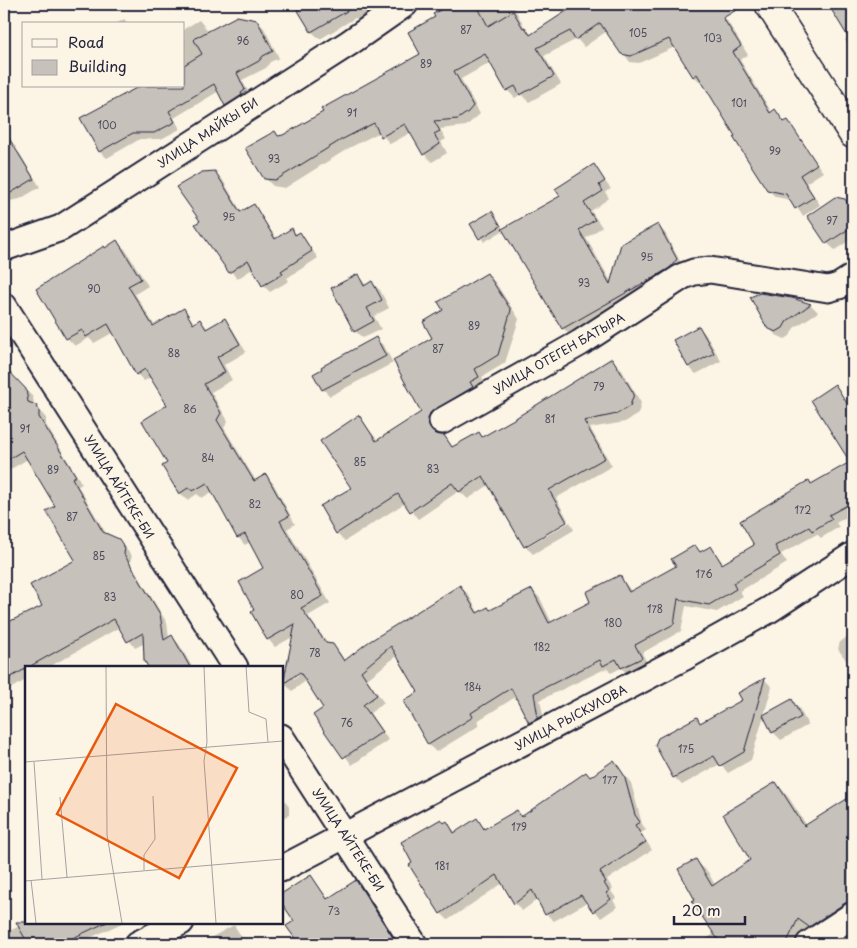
<svg xmlns="http://www.w3.org/2000/svg" width="857" height="948" font-family="'Playpen Sans',sans-serif">
<rect width="100%" height="100%" fill="#fcf5e5"/>
<filter id="ink" filterUnits="userSpaceOnUse"><feTurbulence type="fractalNoise" baseFrequency=".02" numOctaves="2"/><feDisplacementMap in="SourceGraphic" scale="10" xChannelSelector="R" yChannelSelector="G"/><feConvolveMatrix kernelMatrix="1 2 1 2 8 2 1 2 1" color-interpolation-filters="sRGB"/></filter>
<g filter="url(#ink)">
<!-- shadow -->
<path fill="#0003" fill-rule="evenodd" d="M296,4h91l-17,18 -15,-4 -35,21 -8,-7z
M454,4h58l13,24 7,7 47,-31h132l5,8 2,-1 8,8 22,36 -8,5 43,71 -81,-47 -8,-8 -19,-29 -36,16 -9,-1 -23,-31 -23,16 -7,-8 -33,17 17,28 -32,18 -8,-8 -6,4 -8,-8 -16,-28 -30,17 19,35 -14,12 -26,3 6,10 -5,3 6,11 -15,9 -8,-8 -12,-22 -22,12 -10,-12 -31,16 -64,40 -12,-2 -8,-8 14,-41 143,-83 14,-37 -1,-2z
M830,4h23v47l-8,-11 4,-4z
M124,19l4,5h-12z
M199,20l10,12 48,-11 7,7 15,30 -9,4 -4,6 -24,12 9,17 -19,15 -6,-7 -7,-14 -45,27 6,11 -19,10h-21l-33,19 -7,-6 -19,-34 103,-32v-57z
M800,141l23,31 -17,11 14,22 -17,11 -12,-16 -15,-3 -8,-7z
M13,146l7,8 20,33 -20,12 -16,3v-50z
M593,166l18,23 -6,3 4,6 -18,13 11,16 -16,11 26,45 46,-57 7,7 18,34 -112,69 -8,-8 -59,-98 -20,12 -12,-18 23,-8 9,14 58,-33z
M215,172l7,7 20,34 12,-7 23,33 15,-9 5,5 3,-2 18,25 -31,20 2,3 -19,11 -7,-7 -9,-17 -17,11 -40,-54 5,-3z
M845,201l8,8v29l-18,12 -8,-7z
M117,242l8,7 23,37 -13,8 20,32 28,-16 12,14 5,-3 7,7 17,-8 8,8 14,24 -22,13 8,15 -21,12 17,29 -4,7 32,53 9,-5 8,7 22,41 -8,5 43,74 -22,13 20,28 12,9 5,9 115,-75 8,7 11,20 11,-3 42,-21 8,8 12,25 40,-21 28,-25 12,15 46,-25 17,-21 7,7 8,-5 14,16 31,-19 54,-64 3,4 36,-20 -3,-5 4,-3 -14,-71 18,25v102l-17,10 3,4 -18,11 -4,-4 -36,20 6,9 -47,28 3,5 -26,16 -31,-6 -5,25 -39,22 6,12 -19,10 -8,-7 -10,5 -4,-5 -67,32 5,25 -8,4 -7,-7 -13,-26 -40,25 3,4 -44,27 -7,-7 -24,-44 15,-8 -22,-38 -31,24 17,24 -14,10 18,27 -36,25 -37,-50 10,-7 -18,-28 -15,11 -7,-7 9,-48 -19,11 -7,-8 -12,-29 9,-41 -15,-27 -5,3 -7,-8 -25,-46 -11,7 -5,-4 -9,6 -8,-7 -11,-29v-58l-17,-29 -8,4 -7,-7 -23,-42 -20,11 -5,-5 -14,8 -8,-8 -29,-49zM305,668l1,2 -13,9v-3z
M487,274l8,8 24,37 -14,44 -23,14 4,8 -51,45 3,5 5,1 11,12 29,-10 32,-17 97,-61 8,7 21,36 -3,11 -13,8 -35,6 22,38 -56,32 12,22 -43,26 -36,-61 -21,14 -9,-8 -41,28 -13,-16 -60,38 -8,-8 16,-45 6,-71 19,24 45,-29 11,-73 11,-29z
M357,275l10,11 5,-3 8,7 9,18 -15,8 7,13 -18,9 -8,-7z
M791,299l20,6 7,7 -24,16 -4,8 -5,3 -9,-4 -8,-8z
M699,327l7,8 15,26 -25,13 -7,-7z
M376,339l8,7 9,17 -63,33 -7,-7z
M4,371l5,3 24,23 1,8 12,13v7l36,59 -4,2 29,49 11,5 14,16 -2,6 37,61 2,15 3,-1 7,7 13,23h-42l-5,-24 -10,5 -15,-21 -71,40h-23v13l-20,11 -2,-2v-63l40,-20 33,-46 -21,-53 -28,-48 -24,14z
M570,522l4,8 -41,24 -7,-7z
M853,633v31l-2,3 -13,-18 2,-7z
M765,680l7,7 -21,73 -23,13 -8,-9 -38,21 -8,-8 22,-59 6,6 41,-24 -3,-6z
M791,701l8,7 9,17 -27,15 -8,-8z
M614,762l17,21 11,41 4,6 -5,3 11,17 -45,30 6,9 -2,2 5,7 -3,2 4,7 -16,11 -13,-16 -34,19 -8,-7 -8,-15 -16,12 -7,-8 -12,-20 -55,37 -7,-7 4,-89 2,-1 9,10 21,-13 9,10 30,-19 7,6 68,-39z
M776,783l11,12 20,31 46,-29v97h-2l2,4v20l-51,26h-103l16,-11 -18,-33 -1,-39 12,11 7,13 37,-25z
M281,794l8,13v8l-8,4z
M311,876l17,23 27,-18 8,8 36,55h-106l5,-3 -3,-20z
M27,922h97l-47,22h-73v-10z
M234,925l12,19h-30l-4,-7z
M501,939l5,5h-12z"/>
<!-- building -->
<path fill="#c6c1bb" stroke="#22223b" d="M294,4h65l-48,28z
M451,4h25l12,22 25,-15 10,17 2,-1 5,8 47,-31h169l-23,14 18,28 -8,6 37,61 5,-4 9,13 4,-2 29,44 -17,11 14,22 -19,12 -9,-15 -19,-4 -34,-53 2,-1 -38,-62 -4,3 -24,-38 -38,17 -10,-2 -21,-31 -25,17 -5,-9 -33,17 17,28 -34,19 -5,-9 -9,5 -21,-37 -31,17 19,35 -5,6 -10,7 -24,2 6,10 -6,3 6,10 -17,11 -18,-31 -24,13 -7,-14 -33,17 -65,40 -12,-1 -19,-31 30,-17 3,5 5,-1 40,-23 -2,-3 99,-55 -12,-22 27,-15 -2,-3z
M828,4h25v41z
M237,16l20,4 16,31 -10,5 -4,5 -22,12 8,17 -4,3 1,2 -17,11 -11,-22 -45,27 6,11 -21,11h-21l-34,19 -19,-34 60,-32h44v-21l18,-11 -8,-14 3,-3z
M4,130l30,49 -30,18z
M594,164l11,17 -6,4 4,6 -19,12 11,17 -16,10 31,54 11,-40 37,-20 19,35 -7,9 -108,61 -60,-100 58,-33 -5,-7z
M215,171l25,41 14,-8 21,35 17,-11 3,7 5,-3 12,19 -31,20 2,3 -21,12 -14,-26 -19,13 -34,-49 5,-3 -24,-34 26,-15z
M835,197l10,2 8,12v15l-27,18 -19,-28z
M492,211l9,15 -22,13 -9,-15z
M117,240l24,39 -13,7 25,40 31,-18 9,16 7,-5 6,10 19,-11 15,26 -23,13 8,15 -21,12 17,29 -4,7 37,61 12,-7 23,42 -9,5 43,75 -22,12 25,35 7,1 11,17 23,-18 93,-58 17,28 11,-6 2,3 42,-21 17,34 41,-21 -4,-10 34,-17 9,17 47,-26 -5,-7 24,-14 5,7 11,-6 11,18 32,-19 -14,-24 69,-41 2,4 39,-22 -39,-62 24,-16 18,29v89l-24,13 3,4 -20,12 -3,-4 -34,19 5,9 -47,28 3,6 -27,16 -31,-6 -4,25 -39,21 7,13 -21,10 -5,-9 -13,7 -3,-6 -66,33 4,25 -9,5 -18,-35 -40,25 2,4 -45,28 -25,-44 15,-9 -27,-46 -30,25 16,24 -14,10 19,27 -39,26 -30,-43 10,-7 -23,-36 -17,12 12,-60 -28,16 -16,-28 3,-2 -15,-28 24,-14 -18,-34 -8,4 -30,-55 -14,8 -5,-3 -9,6 -17,-28 5,-3 -25,-42 25,-16 -22,-36 -9,6 -28,-51 -22,13 -4,-7 -16,9 -30,-50 68,-43 1,2z
M487,273l24,37 -13,45 -23,14 4,8 -9,5 3,5 -43,26 -2,8 2,7 5,6 9,1 8,12 27,-15 3,5 32,-18 98,-61 22,36 -4,12 -13,8 -33,7 21,37 -56,32 18,32 -43,25 -41,-71 -24,16 -7,-9 -42,29 -12,-18 -62,40 -16,-28 31,-18 -31,-47 39,-26 17,26 45,-29 -28,-52 39,-22 -9,-16 20,-12 -5,-8z
M358,274l6,12 8,-5 10,19 -15,8 7,13 -20,11 -23,-44z
M760,293l32,5 19,6 -24,17 -4,7 -7,4 -9,-4 -17,-31z
M699,326l15,27 -26,14 -15,-27z
M376,337l10,19 -64,34 -9,-16 9,-5 -1,-2z
M4,366l22,23 2,13 8,3 3,5v7l37,59 -4,2 31,54 16,7 6,9 -1,6 36,60 4,26 8,-5 18,32h-42l-4,-7 -1,-27 -16,9 -13,-23 -110,62v-57l38,-18 -12,-21 45,-25 -29,-49 9,-5 -33,-55 -18,11z
M765,678l-21,74 -24,14 -6,-10 -41,22 -18,-33 3,-7 39,-21 3,6 42,-23 -4,-7z
M792,699l9,18 -29,16 -9,-18z
M614,760l10,15 11,40 5,7 -5,3 11,17 -46,30 6,10 -2,1 5,8 -3,2 5,6 -18,13 -12,-17 -36,20 -13,-25 -18,14 -17,-29 -57,39 -31,-49 3,-2 -11,-21 40,-23 3,4 3,-2 7,12 23,-15 7,11 33,-19 4,7 65,-45 4,5z
M776,782l28,44 49,-31v106l-8,2 -36,24 -11,-8 -12,25h-65l-29,-42 3,-2 -17,-31 18,-10 16,27 38,-26 -27,-46z
M311,875l16,24 29,-19 41,64h-98l-13,-18 8,-5 -13,-19v-8z
M16,922h91l-47,22h-32z"/>
<g fill="none" stroke-linecap="round" stroke-linejoin="round">
<!-- street casing -->
<g stroke="#22223b" stroke-width="29">
<path id="street" d="M4,248l57,-20 288,-185 56,-39
M4,306l231,361
M442,421l138,-78 103,-67 11,-4 16,-2 118,19 11,-3 14,-9
M281,737l133,207
M281,869l402,-211 86,-48 84,-55
M138,944l43,-22
M809,944l44,-29"/>
</g>
<!-- secondary casing -->
<g stroke="#22223b" stroke-width="31">
<path id="secondary" d="M769,4l84,130"/>
</g>
<!-- street -->
<use href="#street" stroke="#fcf5e5" stroke-width="25"/>
<!-- secondary -->
<use href="#secondary" stroke="#fcf5e5" stroke-width="28"/>
</g>
</g>
<g text-anchor="middle" stroke-width="4" stroke-linejoin="round" paint-order="stroke">
<!-- number labels -->
<g font-size="10" fill="#4b4a5b">
<text x="466" y="34">87</text>
<text x="638" y="37">105</text>
<text x="713" y="42">103</text>
<text x="243" y="45">96</text>
<text x="426" y="68">89</text>
<text x="739" y="107">101</text>
<text x="352" y="117">91</text>
<text x="107" y="129">100</text>
<text x="775" y="155">99</text>
<text x="274" y="163">93</text>
<text x="229" y="221">95</text>
<text x="832" y="225">97</text>
<text x="647" y="261">95</text>
<text x="584" y="287">93</text>
<text x="94" y="293">90</text>
<text x="474" y="330">89</text>
<text x="438" y="353">87</text>
<text x="174" y="357">88</text>
<text x="599" y="391">79</text>
<text x="190" y="413">86</text>
<text x="550" y="423">81</text>
<text x="25" y="433">91</text>
<text x="208" y="462">84</text>
<text x="360" y="466">85</text>
<text x="433" y="473">83</text>
<text x="53" y="474">89</text>
<text x="255" y="508">82</text>
<text x="803" y="514">172</text>
<text x="72" y="521">87</text>
<text x="99" y="560">85</text>
<text x="704" y="578">176</text>
<text x="297" y="599">80</text>
<text x="110" y="601">83</text>
<text x="655" y="613">178</text>
<text x="613" y="627">180</text>
<text x="542" y="651">182</text>
<text x="315" y="657">78</text>
<text x="473" y="691">184</text>
<text x="347" y="727">76</text>
<text x="686" y="753">175</text>
<text x="610" y="784">177</text>
<text x="519" y="831">179</text>
<text x="442" y="870">181</text>
<text x="334" y="915">73</text>
</g>
<!-- street labels -->
<g font-size="12" fill="#22223b" stroke="#fcf5e5">
<text transform="translate(208 133) rotate(-33)" y="4">УЛИЦА МАЙКЫ БИ</text>
<text transform="translate(559 354) rotate(-30)" y="4">УЛИЦА ОТЕГЕН БАТЫРА</text>
<text transform="translate(119 487) rotate(58)" y="4">УЛИЦА АЙТЕКЕ-БИ</text>
<text transform="translate(571 718) rotate(-28)" y="4">УЛИЦА РЫСКУЛОВА</text>
<text transform="translate(348 840) rotate(57)" y="4">УЛИЦА АЙТЕКЕ-БИ</text>
</g>
</g>
<!-- overview -->
<g transform="translate(25 666)">
<rect width="258" height="258" fill="#fcf5e5"/>
<path fill="none" stroke="#a5a1a1" stroke-width="1" d="M81,0l1,169 15,88M179,0l3,76 -3,19 12,162M221,0l3,46 17,7 2,23M0,96l258,-21M9,96l8,117M35,131l7,80M119,204v-15l11,-16 -2,-43M6,214l5,43M0,215l258,-22"/>
<path fill="#e8590c" fill-opacity="0.15" stroke="#e8590c" stroke-width="2.5" d="M91,38l121,64 -58,110 -122,-64z"/>
<rect width="258" height="258" fill="none" stroke="#22223b" stroke-width="2.5"/>
</g>
<!-- margin -->
<rect width="857" height="948" fill="none" stroke="#fcf5e5" stroke-width="20"/>
<rect x="10" y="10" width="837" height="928" fill="none" stroke="#22223b" stroke-width="2" filter="url(#ink)"/>
<!-- legend -->
<rect x="22" y="22" width="162" height="65" fill="#fcf5e5" stroke="#a5a1a1"/>
<rect x="32" y="39" width="25" height="8" fill="#fcf5e5" stroke="#a5a1a1"/>
<text x="68" y="48" font-size="15" fill="#22223b">Road</text>
<rect x="32" y="60" width="25" height="15" fill="#c6c1bb" stroke="#a5a1a1"/>
<text x="68" y="72" font-size="15" fill="#22223b">Building</text>
<!-- scale -->
<path d="M674 916v8h71v-8" fill="none" stroke="#22223b" stroke-width="2.5"/>
<text x="682" y="916" font-size="15" fill="#22223b" stroke="#fcf5e5" stroke-width="4" paint-order="stroke">20 m</text>
</svg>
